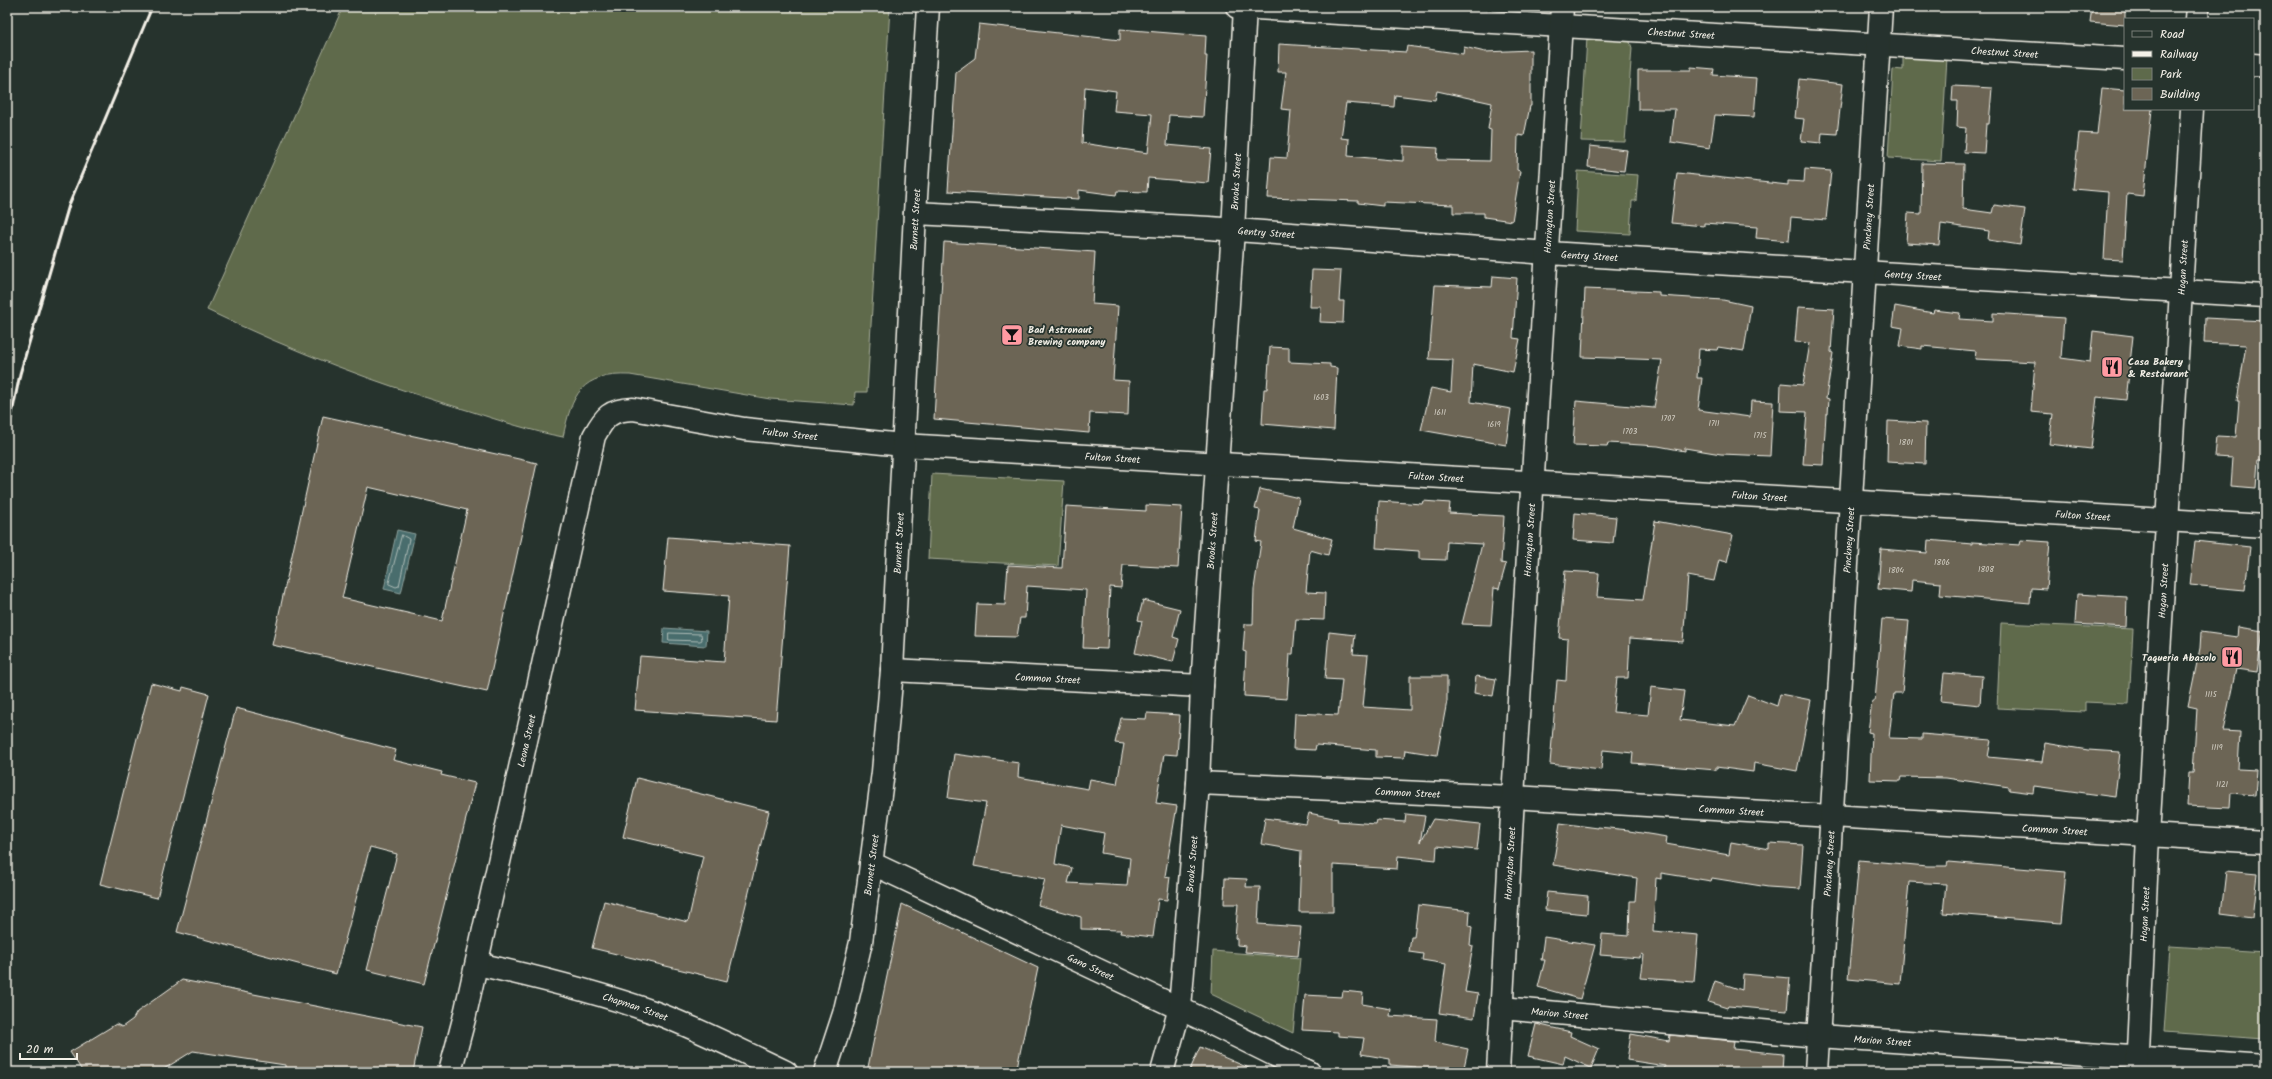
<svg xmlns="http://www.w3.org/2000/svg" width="2272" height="1079" font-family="Kalam,sans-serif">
<rect width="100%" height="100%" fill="#26332d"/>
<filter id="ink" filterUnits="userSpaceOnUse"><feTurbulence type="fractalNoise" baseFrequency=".025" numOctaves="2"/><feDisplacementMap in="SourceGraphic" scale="8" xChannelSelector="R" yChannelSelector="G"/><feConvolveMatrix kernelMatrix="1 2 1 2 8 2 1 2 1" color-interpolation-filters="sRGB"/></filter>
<g filter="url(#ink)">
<!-- green -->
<path fill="#5e6a4b" stroke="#a9ae9a" d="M343,7h547l-23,385h-12l-1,13 -84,-6 -140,-24c-49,-2 -58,19 -67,62 -32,-6 -62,-16 -93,-26 -90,-26 -178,-60 -263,-101z
M1587,37l42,2 3,9 -7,94 -44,-1z
M1903,55l44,2 -6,104 -53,-3 5,-89 10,1z
M1578,171l60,4 -2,26h-4l-2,33 -55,-3z
M932,474l132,7 -6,85 -130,-7z
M2001,623l132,6 -4,75 -44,-2v10l-88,-4z
M2170,946l95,6v87l-101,-7z
M1213,951l87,7 -7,75 -82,-39z"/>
<!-- water -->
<path fill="#486d6d" stroke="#8da29e" d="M397,530l18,4 -14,59 -17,-4z
M664,628l43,3 -1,15 -43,-3z"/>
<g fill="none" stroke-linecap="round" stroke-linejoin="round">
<!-- shore -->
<path stroke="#afbcb7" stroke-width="1" d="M402,535l7,4 -10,47 -3,1 -7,-3z
M669,633l32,1 1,6 -2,1 -31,-1z"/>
</g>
<!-- building -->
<path fill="#6c6555" stroke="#f4f1e8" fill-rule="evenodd" d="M2092,7h33v18l-35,-3z
M979,24l141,16v-11l86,7 -1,20h2l-4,61 -34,-2 -2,30 44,4 -3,34 -60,-5 -1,14 -30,-1 -1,4 -37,-5v9l-131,-8 8,-119 19,-14zM1085,87l31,4 -2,20 38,3 -4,39 -66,-10z
M1279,44l127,8 1,-6 56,8 1,-7 21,5 46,-2v56h-1l-6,30 -6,-1 -1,35 3,1 -8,50 -28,-4v-4h-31v-8l-70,-3v4l-25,-3v-2l-90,-3 3,-41 16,1 4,-48 -10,-1 5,-37h-8zM1437,91l55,12 -4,26 3,1 -1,31 -53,-1 1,-12 -35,-2v15l-55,-5 1,-17 -8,-1 5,-35 48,4 1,-12 40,5z
M1691,67l23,2 -1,6 44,3 -3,39 -39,-2 -5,33 -39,-6 4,-33h-37v-39h53z
M1799,79l44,5 -6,50 -15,-1 -1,10 -20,-2 3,-22 -9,-1z
M1953,86l39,2 -3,36h-3l-2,29 -20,-1 2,-24 -9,-1 1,-26h-6z
M2102,88l23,2v19h27l-9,87 -16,-2 -4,66 -19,-1 4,-67 -35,-3 6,-56 18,1z
M1590,146l37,4 -3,21 -36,-4z
M1922,163l42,1 -1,45 29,4 2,-8 31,4 -5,36 -32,-5 1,-9 -48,-7 -2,21 -33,-2 2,-30 13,1z
M1805,169l26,2 -5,49 -35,-3 -2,24 -33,-3 1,-11 -53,-4v3l-33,-3 6,-50 111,12v-4l16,1z
M944,242l151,10 -3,52 26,2 -5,74 16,1 -1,34 -38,-2 -1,20 -155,-14z
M1312,270l29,1 -2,30h5l-1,22 -23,-1 1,-15h-11z
M1493,276l24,2 -4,60 7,1 -7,33 -40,-8 -2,38 40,7 -5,36 -85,-15 10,-42 20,4 2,-32 -24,-1 6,-74 57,2z
M1585,289l74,3v4l64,4 28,6 -7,45 -26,-4 -1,3 -18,-1 -2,29h5l-4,32 52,7 1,-16 22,1 -3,54 -49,-2 -36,-6v3l-27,-5 -50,-3 -1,3 -34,-1 3,-44 78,7 8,-48 -80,-3z
M1895,306l38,7 1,-3 26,3 -1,6 34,2v-8l71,5 -3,40 29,4 3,-31 40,5 -7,64 -29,-3 -6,52 -42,-5 4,-30 -22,-2 4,-50 -60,-3 1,-8 -54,-5v3l-22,-3 3,-18 -11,-2z
M1798,307l36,2 -3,43 2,1 -7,45 3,1 -1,15h-2l-3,51 -20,-1 4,-52 -27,-1 1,-28 22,2 7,-42 -15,-1z
M2205,318l60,3v139h-7l-2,28 -25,-2 2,-28 -18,-1 2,-21 19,1 3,-36h-2l9,-56 -42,-2z
M1270,347l19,1v14l41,2v3l7,1 -3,62 -72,-6 2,-35h3z
M323,416l214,47 -50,229 -215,-47zM368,487l99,23 -25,111 -100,-23z
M1888,421l38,2 -1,41 -38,-2z
M1260,489l39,9 -6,30 39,11 -4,16 -18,-5 -4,42 19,1 -1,27 -28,-1 -3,35h-3l-3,45 -43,-3 2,-44 -3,-1 2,-27h8l1,-35 7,-47 -5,-1 4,-31 -5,-1z
M1379,501l43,3 1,-3 27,2 -1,10 55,3 -3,47 5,1 -7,25 -5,-1 -3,37 -29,-1 20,-80 -35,-2 -1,18 -27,-1v-8l-43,-3z
M1146,505l36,2 -4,61 -55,-3 -2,23 -11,-1 -3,62 -24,-1 3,-58 -59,-4 -2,32h-5l-3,19 -42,-1 2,-32 28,1 3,-40 54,3 4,-62 80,5z
M1575,513l41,4 -3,26 -40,-3z
M1655,521l78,14 -6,27 -8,-2 -5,21 -26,-5 -5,66 -53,-4 -2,40h-11l-4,34 35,3 3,-28 33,4 -4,29 55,6 13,-31 29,11 3,-12 31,6 -14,71 -43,-8 -1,9 -37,-5v3l-84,-7 1,-10 -30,-3 -2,20 -51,-6 7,-84 9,1 2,-42 -9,-1 6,-67 34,2 -2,24 46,3z
M668,537l122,9 -14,174 -141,-10 5,-54 84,6 5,-66 -66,-5z
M1928,540l44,4v-2l48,3 1,-5 29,2 -4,47 -15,-1 -1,15 -90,-8 1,-12 -29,-3 -1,12 -33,-3 3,-40 46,4z
M2195,541l55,6 -5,43 -55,-5z
M2077,594l50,3 -1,30 -51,-3z
M1143,600l37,9 -7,28 6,2 -6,23 -38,-9 7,-32 -4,-1z
M1882,619l27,2 -7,72h-8l-5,45 33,1v-5l69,6 -3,17 54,5 3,-19 43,7 32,2 -5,45 -81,-11 -1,7 -24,-3v-3l-63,-9 -45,-1 -1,4 -30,-1 2,-47 -4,-1 4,-31h3z
M2238,627l25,4 -6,41 -21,-3 -13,62 17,1 -2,37 19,1 -2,25 -24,-2 -1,15 -43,-2 2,-33h4l4,-65 -9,-2 12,-58 1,-16 36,5z
M1329,632l26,3 -2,19 15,1 -5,52 47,3v-34h37v25l-10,54 -32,-5 -1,8 -28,-1v-7l-60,-5 -1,5 -22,-1 2,-36 43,2 4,-35 -17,-1z
M1944,673l38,3 -2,29 -39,-4z
M1476,676l20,3 -3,17 -19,-3z
M151,683l31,8 1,-4 26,7 -52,204 -57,-14z
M236,708l160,42 -3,10 49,12 -1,3 34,8 -51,201 -57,-14 30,-116 -27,-7 -34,127 -159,-42z
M1147,713l33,2 -3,40 -13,-1 -8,49 21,3 -12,70 5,1 -3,23 -9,-1 -5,38 -33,-4 1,-3 -40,-1v-12l-43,-12 7,-26 -71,-13 12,-63 -38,-5 6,-44 65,9 -1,14 70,12 2,-10 27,5 7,-40 -9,-1 6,-25 25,1zM1061,825l43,8 -3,20 29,5 -3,28 -59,-3 4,-15 -17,-4z
M637,778l132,33 -42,170 -135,-33 12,-47 84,21 15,-66 -80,-19z
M1309,813l29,6 -1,2 39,3 1,-4 28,2 1,-8 19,2 -5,26 13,-23 47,5 -3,26 -40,-4 -1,14 -38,-4 -1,13 -64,-4v47h-34l2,-61 -40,-7 4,-26 41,6z
M1560,823l38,5v-1l31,3v1l38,6 -1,7 63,11 2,-13 38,7v-6l34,2 -3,44 -32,-2 -56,-9 -1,3 -50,-8v6l-5,-1 -3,53 45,4 -4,47 -53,-4 3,-23 -2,-1 -2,4 -40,-3 2,-21 27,2 1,-35h5l2,-23 -84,-13z
M1859,860l68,6h20l1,-4 118,10 -5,51 -118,-10 3,-29 -37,-2 -9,102 -52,-5z
M2226,871l31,3 -5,44 -31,-4z
M1225,878l22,1 -1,8h14l-2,37 43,3 -3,29 -53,-4 1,-6 -9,-1v-6l-2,-1 3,-34h-14z
M1547,892l41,4 -1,18 -42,-4z
M902,904l136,64 -22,104h-149z
M1418,905l52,6 -1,15 3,1 -2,18 3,1 -8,46 13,2 -4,24 -35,-5 7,-49 -24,-4 1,-6 -14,-2 2,-15h3z
M1544,937l51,8 -15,54 -42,-12 7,-27h-4z
M1743,974l47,4 -3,33 -59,-5 -1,2 -19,-6 7,-21 27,9z
M182,980l240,47 -9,45h-112l-16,-3v-4l-92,-14 -34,21h-76l-13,-20 46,-28 6,3 11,-8 4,-7z
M1343,991l20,2 -1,11 29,5 -1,7 47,3 -2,23 33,7 -5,23h-48l1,-5 -26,-2v-6l-29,-5 3,-16 -26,-2v-4l-36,-2 3,-35 37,2z
M1536,1024l35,8 -1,4 29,13 -8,19 -26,-12 -2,8 -35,-8z
M1631,1034l38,7 1,-6 64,6 -1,8 50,5 -1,18h-118l1,-6 -38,-6z
M1200,1047l58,25h-69z"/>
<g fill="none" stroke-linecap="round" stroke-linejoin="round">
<!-- minor casing -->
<g stroke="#f4f1e8" stroke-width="25">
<g id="minor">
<path id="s1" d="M1237,7l888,52"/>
<path d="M2253,65l12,1"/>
<path id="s2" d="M915,213l294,15 339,25 717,43"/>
<path id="s3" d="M892,670l310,16"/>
<path id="s4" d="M1198,783l315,14 752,45"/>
<path id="s5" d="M871,863l333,157 105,52"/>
<path id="s6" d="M477,964c60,13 120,28 179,49 45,17 87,39 130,59"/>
<path id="s7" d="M1501,1008l317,28 447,30"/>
<path id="s8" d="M450,1072l14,-53 130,-583c11,-20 16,-26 39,-27l111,20 159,16"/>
<path id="s9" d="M1162,1072l18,-64 18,-225 4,-97 31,-456 12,-223"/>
<path id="s10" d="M1498,1072l15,-275 49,-790"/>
<path id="s11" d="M1816,1072l65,-1065"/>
</g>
</g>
<!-- tertiary casing -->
<g stroke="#f4f1e8" stroke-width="25">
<g id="tertiary">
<path id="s12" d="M903,445l1362,81"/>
<path id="s13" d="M825,1072l19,-58 17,-72 22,-170 9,-102 23,-457 13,-206"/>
</g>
</g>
<!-- secondary casing -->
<g stroke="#f4f1e8" stroke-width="25">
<g id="secondary">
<path d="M2197,19l1,-12"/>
<path id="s14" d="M2137,1072l11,-236 44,-727"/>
</g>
</g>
<!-- minor -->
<use href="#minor" stroke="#26332d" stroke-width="22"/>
<!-- tertiary -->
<use href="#tertiary" stroke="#26332d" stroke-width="22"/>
<!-- secondary -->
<use href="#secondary" stroke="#26332d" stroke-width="22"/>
<!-- rail -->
<path stroke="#f4f1e8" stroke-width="3" d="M7,438l13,-64 49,-169 83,-198"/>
</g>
</g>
<!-- icons -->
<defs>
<g id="bar-square" transform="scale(1.15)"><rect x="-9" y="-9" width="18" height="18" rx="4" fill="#ff9aa2" stroke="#26332d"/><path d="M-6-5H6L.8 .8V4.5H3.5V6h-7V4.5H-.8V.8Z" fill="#111"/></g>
<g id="restaurant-square" transform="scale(1.15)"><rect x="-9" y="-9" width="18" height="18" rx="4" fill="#ff9aa2" stroke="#26332d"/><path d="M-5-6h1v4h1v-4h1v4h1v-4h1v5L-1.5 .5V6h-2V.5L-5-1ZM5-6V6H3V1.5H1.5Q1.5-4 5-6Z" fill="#111"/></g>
</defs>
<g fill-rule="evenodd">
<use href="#bar-square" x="1012" y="335"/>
<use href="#restaurant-square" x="2112" y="367"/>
<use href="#restaurant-square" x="2232" y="657"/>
</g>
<g text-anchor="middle" stroke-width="3.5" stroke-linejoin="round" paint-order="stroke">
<!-- number labels -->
<g font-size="8" fill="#d2cec3">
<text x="1321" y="400">1603</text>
<text x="1440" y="415">1611</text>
<text x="1668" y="421">1707</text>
<text x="1714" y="426">1711</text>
<text x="1494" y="427">1619</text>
<text x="1630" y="434">1703</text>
<text x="1760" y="438">1715</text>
<text x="1906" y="445">1801</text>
<text x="1942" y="565">1806</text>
<text x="1986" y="572">1808</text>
<text x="1896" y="573">1804</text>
<text x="2211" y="697">1115</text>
<text x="2217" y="750">1119</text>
<text x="2222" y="787">1121</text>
</g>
<!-- street labels -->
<g font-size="10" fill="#f4f1e8" stroke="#26332d">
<text dy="4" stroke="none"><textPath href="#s1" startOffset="445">Chestnut Street</textPath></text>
<text dy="4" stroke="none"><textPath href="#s1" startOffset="769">Chestnut Street</textPath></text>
<text dy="4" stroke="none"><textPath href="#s9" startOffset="895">Brooks Street</textPath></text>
<text dy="4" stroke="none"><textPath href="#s10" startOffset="857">Harrington Street</textPath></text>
<text dy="4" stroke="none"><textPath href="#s11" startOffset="857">Pinckney Street</textPath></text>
<text dy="4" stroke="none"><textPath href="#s13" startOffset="860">Burnett Street</textPath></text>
<text dy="4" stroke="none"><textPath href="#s2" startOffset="352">Gentry Street</textPath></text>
<text dy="4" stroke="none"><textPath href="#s2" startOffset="676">Gentry Street</textPath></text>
<text dy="4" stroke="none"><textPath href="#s14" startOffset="806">Hogan Street</textPath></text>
<text dy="4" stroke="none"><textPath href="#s2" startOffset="1000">Gentry Street</textPath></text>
<text dy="4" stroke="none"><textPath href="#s8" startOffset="862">Fulton Street</textPath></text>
<text dy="4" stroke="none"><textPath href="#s12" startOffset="210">Fulton Street</textPath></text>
<text dy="4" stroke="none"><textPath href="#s12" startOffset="534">Fulton Street</textPath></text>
<text dy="4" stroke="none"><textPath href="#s12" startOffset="858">Fulton Street</textPath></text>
<text dy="4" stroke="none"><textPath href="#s12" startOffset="1182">Fulton Street</textPath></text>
<text dy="4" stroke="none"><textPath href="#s10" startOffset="533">Harrington Street</textPath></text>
<text dy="4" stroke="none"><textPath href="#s11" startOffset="533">Pinckney Street</textPath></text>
<text dy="4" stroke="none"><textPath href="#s9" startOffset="535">Brooks Street</textPath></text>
<text dy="4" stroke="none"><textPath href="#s13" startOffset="536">Burnett Street</textPath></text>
<text dy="4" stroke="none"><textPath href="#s14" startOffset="482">Hogan Street</textPath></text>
<text dy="4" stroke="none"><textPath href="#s3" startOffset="156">Common Street</textPath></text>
<text dy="4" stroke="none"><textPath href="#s8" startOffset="340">Leona Street</textPath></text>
<text dy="4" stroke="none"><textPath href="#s4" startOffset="210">Common Street</textPath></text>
<text dy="4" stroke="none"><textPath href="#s4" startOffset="534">Common Street</textPath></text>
<text dy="4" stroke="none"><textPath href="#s4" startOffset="858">Common Street</textPath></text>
<text dy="4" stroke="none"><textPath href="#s10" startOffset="209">Harrington Street</textPath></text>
<text dy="4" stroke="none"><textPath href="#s11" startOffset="209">Pinckney Street</textPath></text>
<text dy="4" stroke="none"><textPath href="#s9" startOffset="211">Brooks Street</textPath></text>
<text dy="4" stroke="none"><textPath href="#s13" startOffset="213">Burnett Street</textPath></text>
<text dy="4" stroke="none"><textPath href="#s14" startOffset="158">Hogan Street</textPath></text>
<text dy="4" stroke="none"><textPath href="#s5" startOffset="243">Gano Street</textPath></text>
<text dy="4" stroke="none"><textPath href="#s6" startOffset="164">Chapman Street</textPath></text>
<text dy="4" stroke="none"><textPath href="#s7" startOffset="59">Marion Street</textPath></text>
<text dy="4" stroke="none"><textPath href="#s7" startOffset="383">Marion Street</textPath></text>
</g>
<!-- poi labels -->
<g font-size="10" font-weight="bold" fill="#f4f1e8" stroke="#26332d" text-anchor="start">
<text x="1028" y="333">Bad Astronaut<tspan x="1028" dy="12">Brewing company</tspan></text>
<text x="2128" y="365">Casa Bakery<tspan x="2128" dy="12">&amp; Restaurant</tspan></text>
<text x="2216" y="661" text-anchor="end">Taqueria Abasolo</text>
</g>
</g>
<!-- margin -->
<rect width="2272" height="1079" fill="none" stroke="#26332d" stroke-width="24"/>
<rect x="12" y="12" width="2248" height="1055" fill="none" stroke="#f4f1e8" stroke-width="1.5" filter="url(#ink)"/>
<!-- legend -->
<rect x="2124" y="18" width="130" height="92" fill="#26332d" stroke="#787f78"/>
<rect x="2132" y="31" width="20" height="6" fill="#26332d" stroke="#787f78"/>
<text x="2160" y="38" font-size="12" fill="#f4f1e8">Road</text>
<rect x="2132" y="51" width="20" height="6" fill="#f4f1e8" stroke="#787f78"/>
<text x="2160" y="58" font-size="12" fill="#f4f1e8">Railway</text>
<rect x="2132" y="68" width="20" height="12" fill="#5e6a4b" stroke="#787f78"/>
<text x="2160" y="78" font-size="12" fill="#f4f1e8">Park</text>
<rect x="2132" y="88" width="20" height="12" fill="#6c6555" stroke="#787f78"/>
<text x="2160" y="98" font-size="12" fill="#f4f1e8">Building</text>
<!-- scale -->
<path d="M20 1053v6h57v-6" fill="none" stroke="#f4f1e8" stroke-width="2"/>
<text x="26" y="1053" font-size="12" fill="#f4f1e8" stroke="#26332d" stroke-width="3" paint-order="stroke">20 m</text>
</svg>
